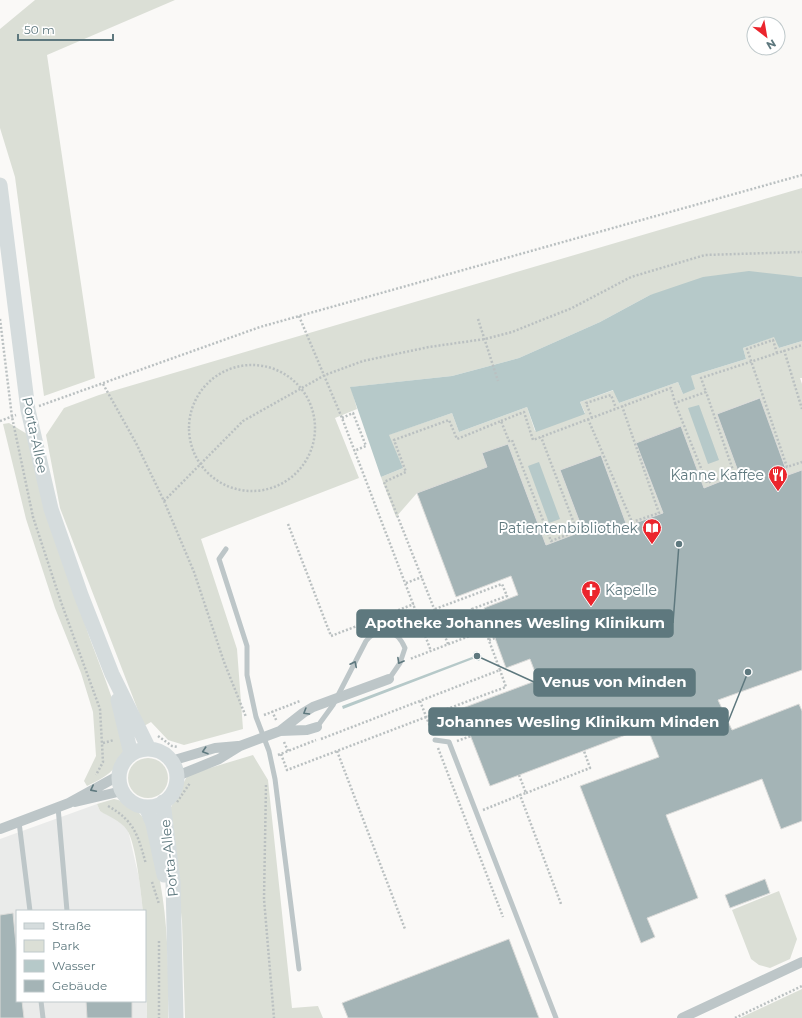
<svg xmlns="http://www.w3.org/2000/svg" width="802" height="1018" font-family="Montserrat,sans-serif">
<rect width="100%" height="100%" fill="#faf9f7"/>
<!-- built -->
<path fill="#eaebea" d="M97,804l3,7 18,9 10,10 11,48 4,33h-126v90h128v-49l2,66h-147v-179z"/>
<!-- green -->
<path fill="#dbdfd6" d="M35,0h140l-128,55 48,323 -51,18 -29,-219 -15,-49v-99z
M802,188v89l-9,-1 -143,19 -50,27 -81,36 -67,18 -101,11 6,22 -22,9 24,60 -158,61 36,110 6,80 -59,16 -16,-5 -17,-18 -7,4 -84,-218 -14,-73 18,-27 35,-13z
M775,336l4,12 23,-7v37h-2l2,6v86l-14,5 -29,-77 -42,16 22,60 -35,14 -68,-45 27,70 -36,13 -26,-71 -41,15 23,61 -37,14 -38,-101 -26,10 10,26 -17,-8 -58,21 -21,24 -15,-40 22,-9 -15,-33 64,-22 7,19 68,-25 8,24 50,-18 -5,-11 34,-12 5,13 59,-21 5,12 8,-18 55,-17 -3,-11z
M9,423l18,11c20,66 39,133 61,199 8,24 40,98 35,119 -4,18 -21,27 -36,34l-3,-5 12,-25 -3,-44 -12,-39 -26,-65 -29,-89 -23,-95z
M253,755l15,25 24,228 26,-2 5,12h-138l-3,-97 -13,-110 17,-33 4,-4z
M128 778a20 20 0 1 1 40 0a20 20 0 1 1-40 0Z
M114,799c11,2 26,12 31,22 7,14 9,30 12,45 11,50 12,100 11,152h-21l-2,-107h-2c-2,-17 -7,-68 -16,-81 -7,-10 -18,-13 -27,-19l-3,-7z
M779,891l18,48 -7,20 -20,9 -11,-3 -8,-6 -19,-49z
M802,989v29h-62z"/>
<!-- water -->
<path fill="#b6c9c9" d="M749,271l53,6v64l-23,7 -5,-11 -31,11 3,11 -55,17 4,13 -12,5 -5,-12 -59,21 -6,-13 -33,12 5,12 -49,18 -9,-25 -68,25 -7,-19 -63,22 14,33 -22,9 -31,-90 102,-11 67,-18 81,-36 50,-27 53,-18z
M699,405l20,55 -11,4 -20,-56z
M539,462l21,57 -11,4 -21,-57z
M477,651l5,5 -3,5 -6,-2 -130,50 -1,-3 130,-49 2,-5z"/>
<!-- building -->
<path fill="#a4b4b6" stroke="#dbdbd9" d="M760,398l28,77 14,-5v200l-84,30 14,30 67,-26 3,7v110l-21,8 -19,-50 -96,36 32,83 -51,20 8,19 -14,6 -61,-157 79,-29 -12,-30 -157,59 -30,-77 78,-29 -8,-21 -24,9 -22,-60 34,-13 -7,-19 -55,21 -39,-104 70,-26 -5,-14 26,-9 38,101 37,-14 -23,-61 41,-15 26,71 36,-13 -27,-70 45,-17 23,62 35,-14 -22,-60z
M765,879l5,14 -40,15 -5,-13z
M13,913l4,42v46h5l2,17h-24v-103z
M509,939l30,79h-191l-6,-15z
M86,1001h46v17h-45z"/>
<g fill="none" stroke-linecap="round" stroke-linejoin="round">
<!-- path -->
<path stroke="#bac0c1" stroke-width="2.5" stroke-dasharray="2 2" stroke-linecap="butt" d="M299,316l43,102 89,233
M0,319l12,98 21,100 28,85 39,107 3,53 -7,13
M478,319l20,62
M784,350l18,59
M777,353l-4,-13 -26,9 40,118 15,-5
M189 428a63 63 0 1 1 126 0a63 63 0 1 1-126 0Z
M103,384l33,59 28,58 30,71 30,90 22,55
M675,403l32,80 27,-10 -28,-81
M39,406l221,-79 542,-152
M342,418l11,-5 13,33 -12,5
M592,418l-6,-15 25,-8 5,13
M588,419l44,103 27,-9 -37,-107
M0,421l16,-6
M501,421l23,-9 9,28 138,-52 4,15 31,-11 -5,-14 101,-33
M164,501l79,-80 82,-46 38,-14 66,-14 56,-8 27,-7 60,-24 59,-31 74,-22 97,-3
M288,524l43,112 83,-32
M406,583l16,-6
M435,609l67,-25 5,12 -35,13 9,23
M489,640l6,-2
M448,644l-64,-162 22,-10 -12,-32 55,-20 8,19 44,-18 8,20 3,-1 39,101 26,-10 -36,-94
M420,701l13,33
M445,710l10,26
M272,711l5,11
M264,715l36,-14
M158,736l14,10 6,1
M321,739l179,-69 -15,-40 -75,29
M457,741l14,-5
M284,742l4,9
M103,743l11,-3
M438,748l65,169
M337,751l68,178
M281,754l6,16 197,-75 22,-8 -6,-17
M278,755l38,-15
M519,775l7,18 -6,2 41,109
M266,785l-2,114 10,119
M526,793l64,-25 -6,-17
M177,802l13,-19
M108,806c27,15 30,30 38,58
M483,810l37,-15
M152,882l7,22
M159,941v77
M735,1018l67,-32"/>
<!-- lane -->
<path stroke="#bdc6c8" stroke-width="5" d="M226,549l-7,10 28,87v29l9,42 13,34 6,28 24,190
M317,727l16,-22 33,-64c13,-16 31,-12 39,7l-5,15 -11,16
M435,740l14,2 107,276
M58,807l9,104
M19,822l11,89
M41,1001l2,17"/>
<!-- street -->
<path stroke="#bdc6c8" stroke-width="10" d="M280,731l23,-18 10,-6 76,-28
M171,761l44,-13 23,-2
M177,776l42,-17 21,-13 40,-15 27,-1 10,-3
M75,802l47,-11
M0,829l69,-26 49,-27
M682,1018l120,-56"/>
<!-- secondary -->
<path stroke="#d5dcdd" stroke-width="15" d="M0,185l28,225 23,99 30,86 31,79 37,75
M118,700l13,54
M119 778a29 29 0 1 1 58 0a29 29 0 1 1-58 0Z
M163,802l10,79 3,137
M146,807l7,17 11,51"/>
</g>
<!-- one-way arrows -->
<defs><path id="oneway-chevron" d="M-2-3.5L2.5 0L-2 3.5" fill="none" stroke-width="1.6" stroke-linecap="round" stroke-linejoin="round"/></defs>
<g stroke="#5e787e">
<use href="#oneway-chevron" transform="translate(400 661) rotate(119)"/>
<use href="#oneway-chevron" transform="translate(354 664) rotate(-63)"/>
<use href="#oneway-chevron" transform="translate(306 712) rotate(149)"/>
<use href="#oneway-chevron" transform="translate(205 751) rotate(162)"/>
<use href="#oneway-chevron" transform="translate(93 789) rotate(153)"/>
</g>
<!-- icons -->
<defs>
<g id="restaurant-pin" transform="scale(1)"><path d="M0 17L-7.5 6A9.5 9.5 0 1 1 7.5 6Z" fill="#eb252d" stroke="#fff"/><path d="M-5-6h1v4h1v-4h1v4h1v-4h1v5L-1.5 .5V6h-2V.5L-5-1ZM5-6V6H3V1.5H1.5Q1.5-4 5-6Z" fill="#fff"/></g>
<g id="library-pin" transform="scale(1)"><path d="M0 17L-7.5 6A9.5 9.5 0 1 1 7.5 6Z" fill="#eb252d" stroke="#fff"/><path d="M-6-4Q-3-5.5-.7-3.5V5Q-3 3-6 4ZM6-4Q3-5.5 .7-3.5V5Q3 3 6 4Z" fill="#fff"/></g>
<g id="church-pin" transform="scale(1)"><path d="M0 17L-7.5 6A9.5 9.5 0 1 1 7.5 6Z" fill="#eb252d" stroke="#fff"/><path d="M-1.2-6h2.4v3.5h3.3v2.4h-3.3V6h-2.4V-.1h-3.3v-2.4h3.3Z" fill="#fff"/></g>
</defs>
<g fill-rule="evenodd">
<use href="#restaurant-pin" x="778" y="475"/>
<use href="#library-pin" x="652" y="528"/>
<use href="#church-pin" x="591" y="590"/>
</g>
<g text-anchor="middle" stroke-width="4" stroke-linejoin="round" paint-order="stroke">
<!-- street labels -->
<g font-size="14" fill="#5e787e" stroke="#fff">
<text transform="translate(35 435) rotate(78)" y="5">Porta-Allee</text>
<text transform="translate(169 858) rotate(-96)" y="5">Porta-Allee</text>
</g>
<!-- poi labels -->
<g font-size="14" fill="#5e787e" stroke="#fff" text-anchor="end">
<text x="764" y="480">Kanne Kaffee</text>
<text x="638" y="533">Patientenbibliothek</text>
<text x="605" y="595" text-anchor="start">Kapelle</text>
</g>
</g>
<!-- callouts -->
<path fill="none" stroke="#5e787e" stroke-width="1.5" d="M679 544L673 623M477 656L534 682M748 672L728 722"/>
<g fill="#5e787e" stroke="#fff" stroke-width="1.5">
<circle cx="679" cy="544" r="4"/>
<circle cx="477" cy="656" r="4"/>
<circle cx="748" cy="672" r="4"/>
</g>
<g fill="#5e787e" stroke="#5e787e" stroke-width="1.5">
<rect x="357" y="610" width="316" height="27" rx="4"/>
<rect x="534" y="669" width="161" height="27" rx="4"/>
<rect x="429" y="708" width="299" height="27" rx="4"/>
</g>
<g font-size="15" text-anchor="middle" font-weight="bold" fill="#fff">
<text x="515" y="628">Apotheke Johannes Wesling Klinikum</text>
<text x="614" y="687">Venus von Minden</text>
<text x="578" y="727">Johannes Wesling Klinikum Minden</text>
</g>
<!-- legend -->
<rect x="16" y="910" width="130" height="92" fill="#ffffff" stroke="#bfc9cb"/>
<rect x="24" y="923" width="20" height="6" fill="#d5dcdd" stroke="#bfc9cb"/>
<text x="52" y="930" font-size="12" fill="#5e787e">Straße</text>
<rect x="24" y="940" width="20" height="12" fill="#dbdfd6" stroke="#bfc9cb"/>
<text x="52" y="950" font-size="12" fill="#5e787e">Park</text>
<rect x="24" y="960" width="20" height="12" fill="#b6c9c9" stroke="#bfc9cb"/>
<text x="52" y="970" font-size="12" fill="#5e787e">Wasser</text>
<rect x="24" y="980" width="20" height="12" fill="#a4b4b6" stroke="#bfc9cb"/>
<text x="52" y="990" font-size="12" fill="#5e787e">Gebäude</text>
<!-- north arrow -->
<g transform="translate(766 36) rotate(149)"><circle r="19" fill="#ffffff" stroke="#bfc9cb"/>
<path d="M0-3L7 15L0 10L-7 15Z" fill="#eb252d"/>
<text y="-6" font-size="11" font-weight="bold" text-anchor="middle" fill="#5e787e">N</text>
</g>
<!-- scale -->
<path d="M18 34v6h95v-6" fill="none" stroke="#5e787e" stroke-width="2"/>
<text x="24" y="34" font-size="12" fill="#5e787e" stroke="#ffffff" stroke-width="3" paint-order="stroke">50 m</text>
</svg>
